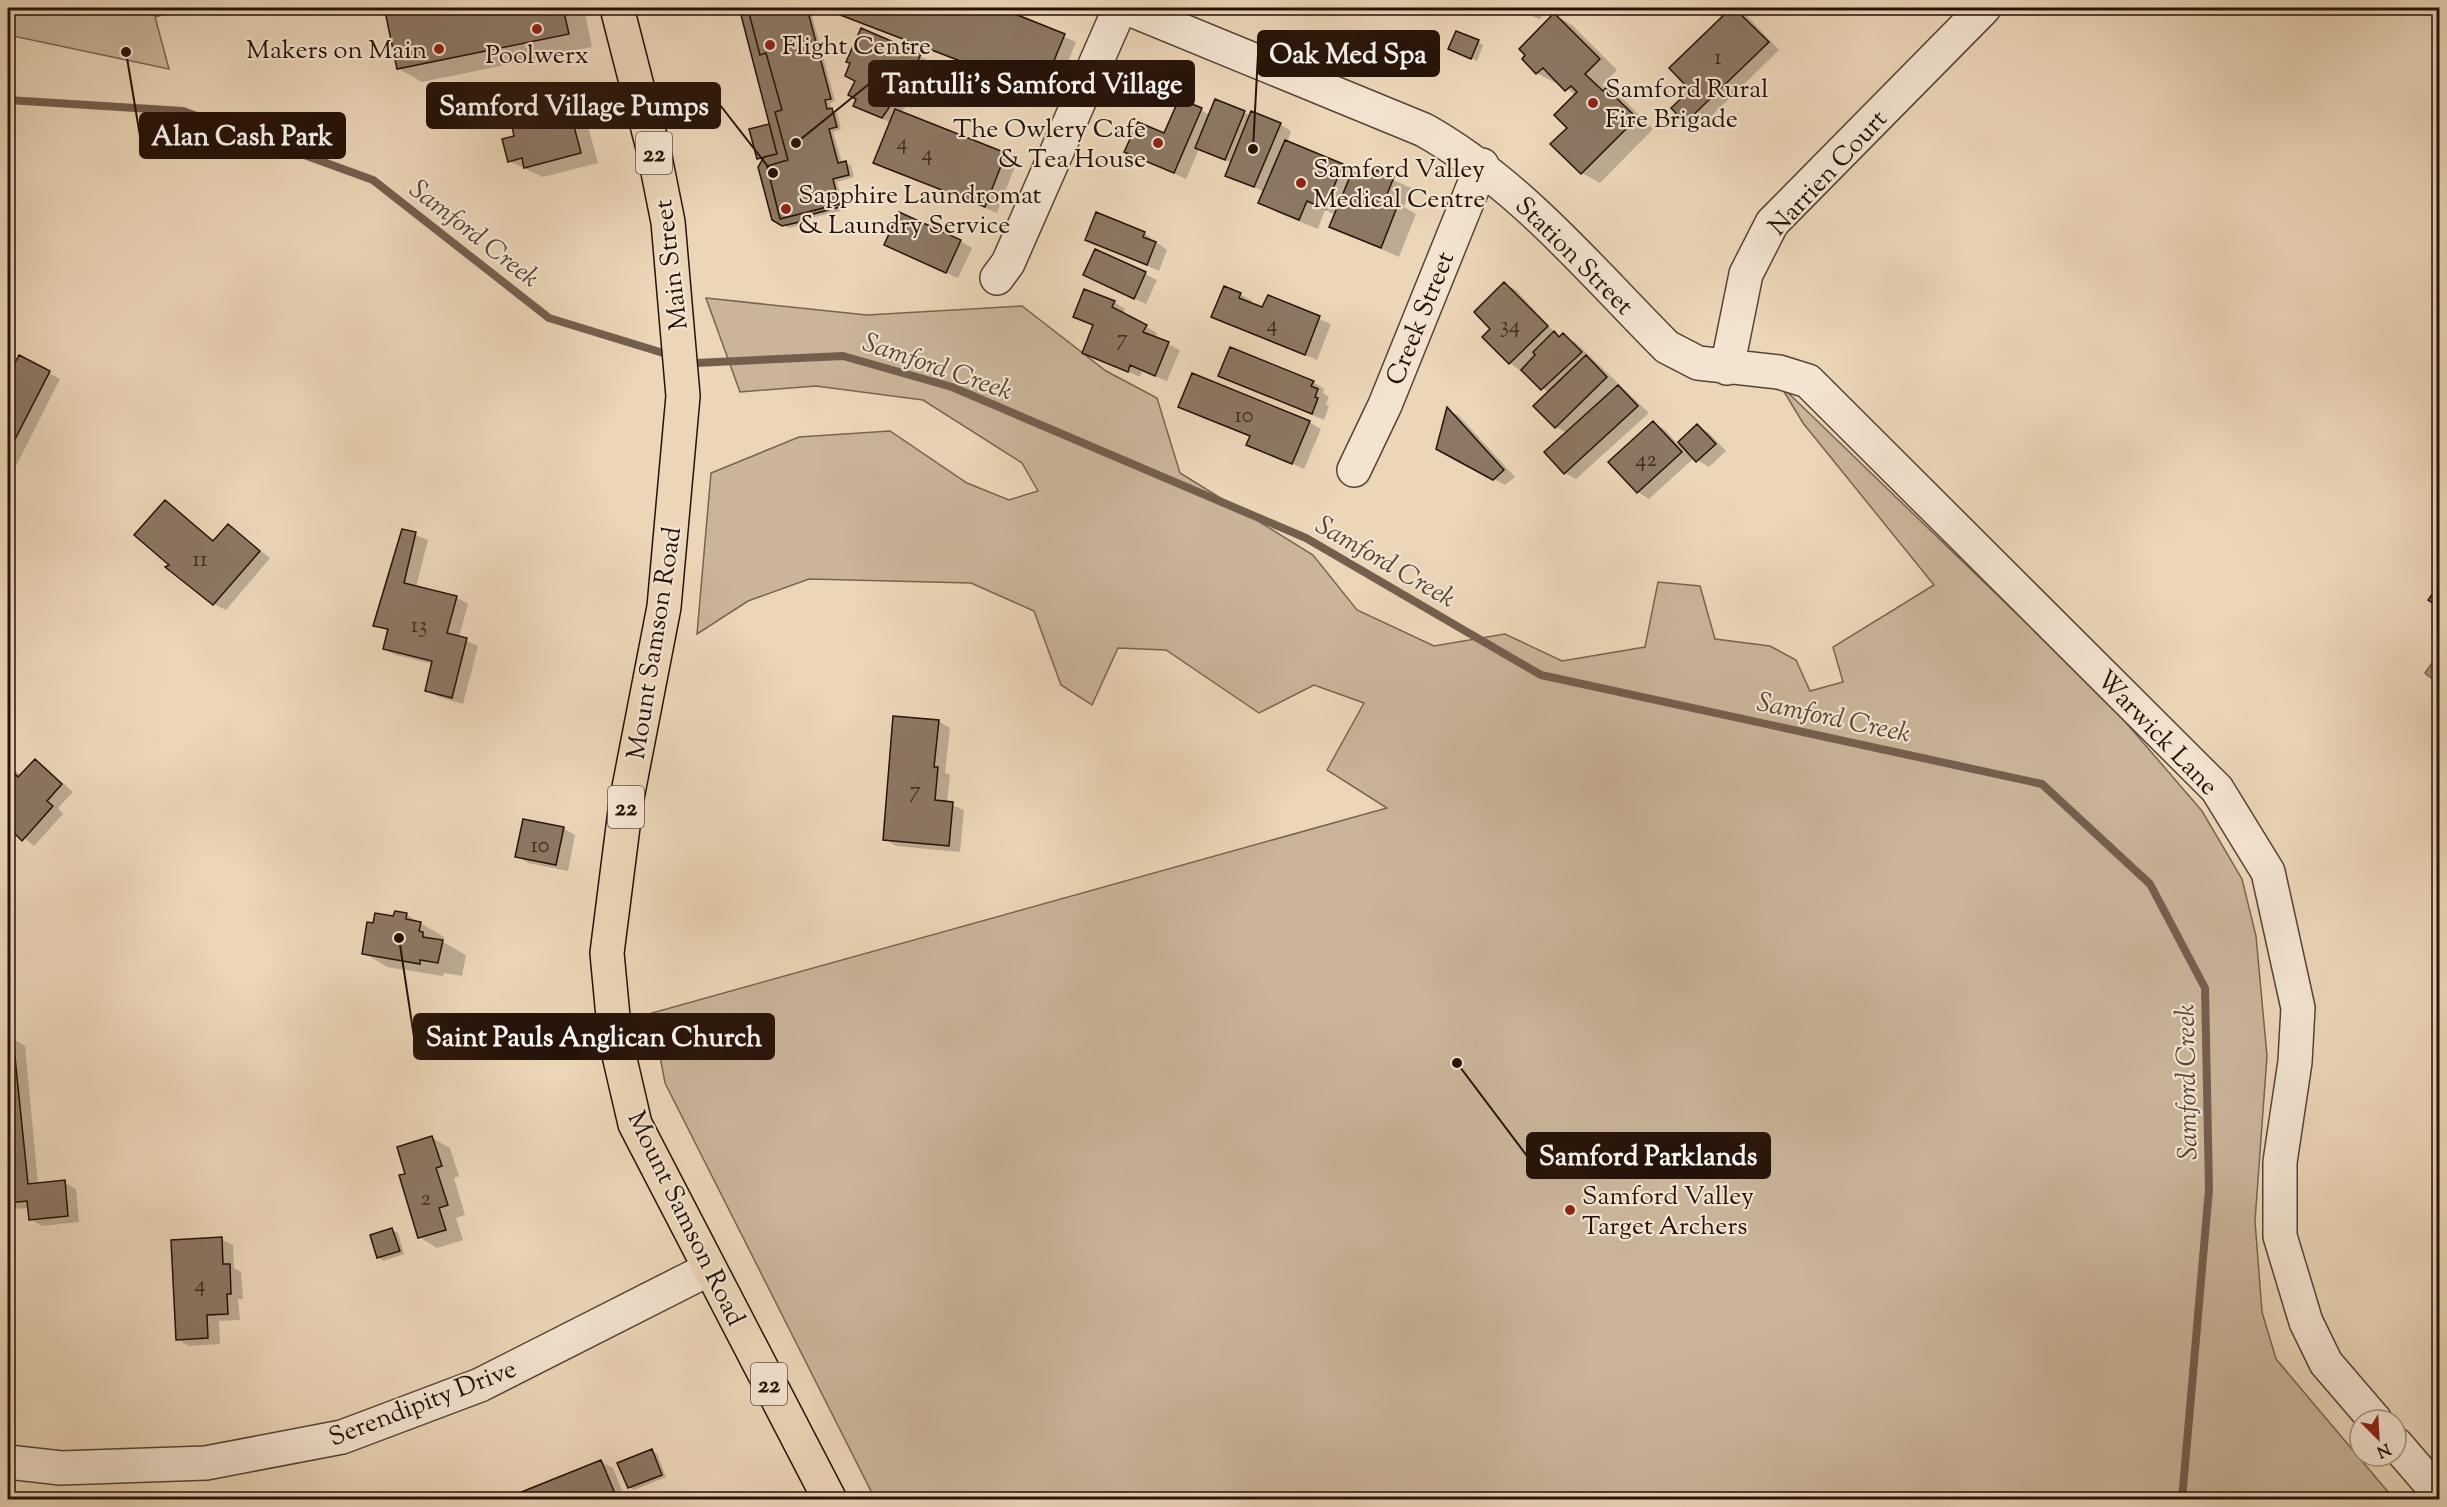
<svg xmlns="http://www.w3.org/2000/svg" width="2447" height="1507" font-family="'Sorts Mill Goudy',serif">
<rect width="100%" height="100%" fill="#ecd6b8"/>
<filter id="stains"><feTurbulence type="fractalNoise" baseFrequency=".00333" numOctaves="4"/><feColorMatrix values="0 0 0 0 .2 0 0 0 0 .09 0 0 0 0 .02 0 0 0 .5 -.17"/></filter>
<radialGradient id="worn" r=".72"><stop offset=".6" stop-color="#630" stop-opacity="0"/><stop offset="1" stop-color="#630" stop-opacity=".3"/></radialGradient>
<!-- green -->
<path fill="#cab59a" stroke="#786451" stroke-width="1.5" d="M8,8h178l-31,9 14,52 -161,-34z
M706,298l161,17 155,-9 84,65 51,27 23,75 133,82 44,55 77,36 71,-12 57,27 83,-14 13,-65 42,4 15,53 55,7 26,14 14,31 33,-9 -10,-35 101,-62 -131,-162 -23,-38 330,319 92,107 40,68 14,57 11,120 -12,165 7,91 14,47 118,140h-1519l-210,-416 -13,-70 735,-205 -60,-38 37,-67 -50,-18 -55,28 -93,-63 -48,-2 -26,57 -31,-20 -27,-74 -63,-28 -162,-4 -61,22 -51,33 14,-161 88,-36 91,-6 77,52 42,17 29,-9 -16,-28 -99,-63 -107,-14 -76,6z"/>
<!-- water -->
<path fill="#a8937c" stroke="#745f4e" stroke-width="1.5" d="M2437,656l2,2v26l-14,-11z"/>
<!-- shadow -->
<path fill="#0003" d="M387,8h197l8,39 -170,35 -23,-13z
M778,8h32l25,93 -5,2 1,6 6,4 4,16 -8,3 9,31 9,2 3,12 -17,5 7,28 -33,8 -2,5 -20,5 -15,-9 -11,-58 -5,-3 -7,-28 20,-5 -28,-109z
M825,8h171l80,34 -23,56z
M1510,8h35l-5,11z
M1733,8l12,6 34,36 -81,79 -12,-7 -13,-14 19,-18 -21,-22z
M1555,15l17,10 45,45 -15,15 22,15 29,29 -53,54 -18,-10 -13,-45 6,-33 -17,-14 -3,2 -18,-10 -13,-14z
M861,30l71,32 -20,46 -6,-2 -5,7 116,48 -20,52 -122,-51 16,-39 -36,-18 3,-6 -2,-18z
M1478,42l5,3 -6,16 -22,-9z
M563,89l18,11 17,63 -55,14 -34,-16z
M1201,110l9,5 34,-2 36,11 11,7 -4,12 55,23 24,13 4,-10 41,19 -7,19 12,7 -17,43 -68,-30 5,-12 -11,-5 -7,19 -40,-16 -18,-10 5,-11 -38,-17 4,-12 -32,-14 -13,30 -60,-27 39,-17z
M1144,233l23,17 -8,21 -72,-31z
M960,241l12,7 -14,30 -61,-27z
M1145,274l12,6 -11,24 -61,-29z
M1504,284l12,6 41,45 18,7 74,71 -73,66 -11,-6 2,-40 -11,-6 -7,-34 -39,-30 -18,-34z
M1240,294l12,7 -1,3 12,5 5,-12 63,27 -14,36 -104,-44z
M1114,302l11,7 -2,5 34,19 -2,5 25,12 -13,31 -25,-10 -2,6 -56,-25 10,-26 -19,-10z
M49,373l11,6 -52,103v-105z
M1220,376l93,6 11,7 -1,4 6,4 -3,7 3,2 -5,14z
M1180,406l129,16 12,7 -17,40 -56,-25 3,-7z
M1448,410l11,6 56,61 -10,8 -67,-37z
M1654,423l11,7 13,14 19,-18 12,7 17,18 -17,16 -15,-9 -45,41 -11,-7z
M165,502l50,39 13,-15 42,32 -44,52 -12,-6 -43,-39z
M403,530l25,10 -12,47 40,10 12,7 -9,33 19,9 -15,58 -24,-7 -12,-6 6,-27 -37,-9 -12,-6 5,-17 -14,-7z
M938,721l12,7 -5,45 5,2 -3,28 17,7 -4,42 -64,-6 -11,-7z
M35,761l11,7 27,24 -15,16 5,6 -29,32 -26,-21v-61l13,12z
M563,828l12,7 -7,36 -40,-8 -11,-7z
M396,913l11,2 37,22 -1,5 23,13 -4,21 -18,-3 -1,3 -56,-9 -23,-14 10,-28 21,-7z
M13,1039l12,7 13,138 26,-2 12,7 3,33 -37,4 -12,-7 -1,-11 -21,1v-169z
M432,1138l18,10 9,28 -5,2 11,37 -9,3 7,22 -26,8 -18,-11z
M392,1230l6,3 6,21 -20,7 -6,-4z
M221,1239l12,6 1,23 7,4 2,27h-5l2,21 -21,1 1,23 -31,2 -12,-7z
M651,1451l6,3 9,23 -32,13 -5,-3z
M601,1462l12,6 12,30 -101,2z"/>
<g fill="none" stroke-linecap="round" stroke-linejoin="round">
<!-- stream -->
<path stroke="#745f4e" stroke-width="8" d="M8,100l175,11 190,69 176,138 124,38
M687,360l8,3 148,-7 109,31 354,151 235,137 501,109 108,100 55,104 4,201 -27,311"/>
</g>
<!-- building -->
<path fill="#8c7864" stroke="#251208" stroke-width="1.5" d="M401,8h162l6,26 -172,35 -12,-58z
M772,8h35l24,91 -6,1 2,9 5,-1 5,19 -8,2 9,34 8,-2 3,14 -16,4 6,25 -59,15 -13,-53 21,-6 -13,-48 7,-2 -16,-57 -6,2 -11,-42z
M822,8h178l65,26 -24,58z
M1512,8h18l-2,6z
M1731,8h3l35,34 -84,81 -14,-15 19,-18 -21,-22z
M749,13l11,42 6,-2 16,57 -7,2 13,48 -21,6 13,53 59,-15 1,3 -34,9 -2,5 -22,5 -10,-6 -14,-53 6,-10 13,-3 -36,-139z
M1554,13l46,46 -15,15 18,17 3,-3 31,30 -56,56 -31,-30 17,-16 -13,-13 23,-23 -6,-6 -6,5 -22,-23 -7,6 -14,-15 3,-4 -6,-6z
M861,28l60,26 -22,49 -5,-3 -12,18 -29,-12 3,-7 -8,-4 7,-14 -10,-5 5,-13 -4,-1z
M1456,31l23,9 -8,19 -23,-10z
M564,88l17,65 -57,15 -2,-10 -14,4 -6,-23 12,-3 -7,-33z
M1179,99l23,9 -28,65 -50,-21 14,-30 26,11z
M1215,99l30,12 -20,49 -30,-12z
M895,109l111,44 -21,54 -112,-44z
M1251,111l30,12 -27,64 -29,-11z
M769,124l8,30 -20,5 -8,-30z
M1285,140l58,24 -18,45 -18,-8 -8,19 -41,-17z
M1369,167l25,10 -8,20 13,5 -18,46 -52,-21 23,-55 13,5z
M899,212l62,28 -15,33 -62,-28z
M1096,212l49,20 -2,5 13,5 -9,23 -62,-25z
M1095,249l51,23 -12,27 -51,-24z
M1504,282l44,44 -39,38 -27,-27 8,-8 -16,-17z
M1224,286l17,7 -2,5 23,9 6,-12 52,21 -15,39 -94,-38z
M1084,289l31,12 -3,6 35,18 -4,7 26,10 -14,34 -25,-11 -2,7 -46,-19 11,-28 -20,-8z
M1554,331l5,6 4,-4 19,19 -41,38 -20,-20 14,-15 -2,-3z
M1230,347l84,34 -3,5 7,3 -3,8 3,1 -6,16 -94,-38z
M19,355l31,16 -42,82v-77z
M1586,355l21,22 -52,51 -22,-22z
M1192,373l118,48 -18,43 -46,-19 4,-9 -72,-29z
M1618,385l20,21 -74,68 -20,-22z
M1447,407l57,63 -11,10 -57,-31z
M1653,421l29,31 -45,41 -29,-31z
M1697,424l19,20 -20,18 -18,-20z
M165,500l48,41 15,-17 32,27 -47,54 -48,-38 4,-2 -35,-30z
M402,529l14,3 -12,51 53,13 -10,37 20,5 -15,60 -27,-7 7,-30 -49,-12 5,-20 -15,-3z
M2440,583v25l-12,-8z
M893,716l46,4 -5,47h4l-3,33 18,2 -4,44 -66,-6z
M35,759l27,25 -15,17 6,5 -31,35 -14,-14v-60l10,10z
M523,819l41,8 -8,38 -41,-8z
M395,911l12,2 -1,6 15,3 -2,9 4,1v5l20,3 -5,23 -18,-3v4l-58,-10 5,-32 6,1 2,-10 18,3z
M8,1038h5l15,146 37,-4 3,36 -39,4 -2,-19 -19,2z
M432,1136l10,30 -6,2 12,37 -9,3 7,22 -28,8 -19,-63 6,-1 -8,-27z
M392,1228l8,23 -23,7 -7,-23z
M222,1237l1,27h7l1,30h-4l1,20 -21,1 1,23 -32,2 -5,-100z
M652,1449l10,26 -34,13 -11,-25z
M601,1460l13,31 -21,9h-71l-3,-7z"/>
<g fill="none" stroke-linecap="round" stroke-linejoin="round">
<!-- minor casing -->
<g stroke="#574334" stroke-width="36">
<path id="minor" d="M1127,8l297,122c96,54 167,141 243,217l31,16 81,9 29,9 409,408 51,83 30,136 -3,54 -15,100v74l26,86 20,41 49,57
M997,278l11,-15 112,-255
M1727,368l19,-94 26,-51 212,-215
M1354,470l31,-65 97,-240
M2396,1444l44,51
M8,1462l53,6 145,-5 136,-26 138,-52 229,-116"/>
</g>
<!-- major casing -->
<g stroke="#251208" stroke-width="36">
<path id="major" d="M617,8l37,144 14,70 15,174 -19,211 -38,196 -19,150 8,85 20,86 195,376"/>
</g>
<!-- minor -->
<use href="#minor" stroke="#f3e4d1" stroke-width="33"/>
<!-- major -->
<use href="#major" stroke="#ecd6b8" stroke-width="33"/>
</g>
<!-- markers -->
<g fill="#8f2418" stroke="#f3e4d1" stroke-width="2">
<circle cx="537" cy="29" r="6"/>
<circle cx="770" cy="45" r="6"/>
<circle cx="439" cy="49" r="6"/>
<circle cx="1593" cy="103" r="6"/>
<circle cx="1158" cy="143" r="6"/>
<circle cx="1301" cy="183" r="6"/>
<circle cx="786" cy="209" r="6"/>
<circle cx="1570" cy="1210" r="6"/>
</g>
<g text-anchor="middle" stroke-width="4.5" stroke-linejoin="round" paint-order="stroke">
<!-- number labels -->
<g font-size="22" fill="#3f2c1f">
<text x="1718" y="64">1</text>
<text x="902" y="149">4</text>
<text x="927" y="160">4</text>
<text x="1272" y="331">4</text>
<text x="1510" y="332">34</text>
<text x="1122" y="345">7</text>
<text x="1244" y="422">10</text>
<text x="1646" y="466">42</text>
<text x="200" y="566">11</text>
<text x="419" y="632">13</text>
<text x="915" y="797">7</text>
<text x="540" y="852">10</text>
<text x="426" y="1205">2</text>
<text x="200" y="1291">4</text>
</g>
<!-- shield labels -->
<g fill="#f3e4d1" stroke="#635144" stroke-width="1.5">
<rect x="636" y="132" width="36" height="42" rx="4.5"/>
<rect x="608" y="786" width="36" height="42" rx="4.5"/>
<rect x="751" y="1363" width="36" height="42" rx="4.5"/>
</g>
<g font-size="24" font-weight="bold" fill="#251208">
<text x="654" y="161">22</text>
<text x="626" y="815">22</text>
<text x="769" y="1392">22</text>
</g>
<!-- poi labels -->
<g font-size="26" fill="#251208" stroke="#f3e4d1" text-anchor="start">
<text x="782" y="54">Flight Centre</text>
<text x="427" y="58" text-anchor="end">Makers on Main</text>
<text x="537" y="63" text-anchor="middle">Poolwerx</text>
<text x="1605" y="97">Samford Rural<tspan x="1605" dy="30">Fire Brigade</tspan></text>
<text x="1146" y="137" text-anchor="end">The Owlery Cafe<tspan x="1146" dy="30">&amp; Tea House</tspan></text>
<text x="1313" y="177">Samford Valley<tspan x="1313" dy="30">Medical Centre</tspan></text>
<text x="798" y="203">Sapphire Laundromat<tspan x="798" dy="30">&amp; Laundry Service</tspan></text>
<text x="1582" y="1204">Samford Valley<tspan x="1582" dy="30">Target Archers</tspan></text>
</g>
<!-- street labels -->
<g font-size="26" fill="#251208" stroke="#f3e4d1">
<text transform="translate(1827 172) rotate(-47)" y="9">Narrien Court</text>
<text transform="translate(1575 255) rotate(45)" y="9">Station Street</text>
<text transform="translate(670 265) rotate(-97)" y="9">Main Street</text>
<text transform="translate(1419 318) rotate(-68)" y="9">Creek Street</text>
<text transform="translate(653 643) rotate(-81)" y="9">Mount Samson Road</text>
<text transform="translate(2158 732) rotate(46)" y="9">Warwick Lane</text>
<text transform="translate(687 1218) rotate(64)" y="9">Mount Samson Road</text>
<text transform="translate(422 1402) rotate(-21)" y="9">Serendipity Drive</text>
</g>
<!-- water labels -->
<g font-size="27" font-style="italic" fill="#594636" stroke="#f3e4d1">
<text transform="translate(475 233) rotate(38)" y="9">Samford Creek</text>
<text transform="translate(938 366) rotate(19)" y="9">Samford Creek</text>
<text transform="translate(1386 561) rotate(30)" y="9">Samford Creek</text>
<text transform="translate(1834 717) rotate(12)" y="9">Samford Creek</text>
<text transform="translate(2186 1082) rotate(-91)" y="9">Samford Creek</text>
</g>
</g>
<!-- callouts -->
<path fill="none" stroke="#251208" stroke-width="2" d="M1253 149L1258 54M796 143L869 84M773 173L720 105M126 52L140 136M399 938L414 1037M1457 1063L1527 1156"/>
<g fill="#251208" stroke="#f3e4d1" stroke-width="2">
<circle cx="1253" cy="149" r="6"/>
<circle cx="796" cy="143" r="6"/>
<circle cx="773" cy="173" r="6"/>
<circle cx="126" cy="52" r="6"/>
<circle cx="399" cy="938" r="6"/>
<circle cx="1457" cy="1063" r="6"/>
</g>
<g fill="#251208" stroke="#251208" stroke-width="2">
<rect x="1258" y="31" width="181" height="45" rx="6"/>
<rect x="869" y="61" width="325" height="45" rx="6"/>
<rect x="427" y="83" width="293" height="45" rx="6"/>
<rect x="140" y="113" width="205" height="45" rx="6"/>
<rect x="414" y="1014" width="360" height="45" rx="6"/>
<rect x="1527" y="1133" width="243" height="45" rx="6"/>
</g>
<g font-size="27" text-anchor="middle" font-weight="bold" fill="#fff">
<text x="1348" y="63">Oak Med Spa</text>
<text x="1032" y="93">Tantulli’s Samford Village</text>
<text x="574" y="115">Samford Village Pumps</text>
<text x="242" y="145">Alan Cash Park</text>
<text x="594" y="1046">Saint Pauls Anglican Church</text>
<text x="1648" y="1165">Samford Parklands</text>
</g>
<!-- margin -->
<rect width="2447" height="1507" fill="none" stroke="#ecd6b8" stroke-width="30"/>
<rect x="9" y="9" width="2429" height="1489" fill="none" stroke="#251208" stroke-width="3"/>
<rect x="15" y="15" width="2417" height="1477" fill="none" stroke="#251208" stroke-width="1.5"/>
<!-- north arrow -->
<g transform="translate(2378 1438) rotate(156)"><circle r="28" fill="#f3e4d1" stroke="#a19081" stroke-width="1.5"/>
<path d="M0-4.5L10 22L0 15L-10 22Z" fill="#8f2418"/>
<text y="-9" font-size="16" font-weight="bold" text-anchor="middle" fill="#251208">N</text>
</g>
<rect width="100%" height="100%" filter="url(#stains)"/>
<rect width="100%" height="100%" fill="url(#worn)"/>
</svg>
